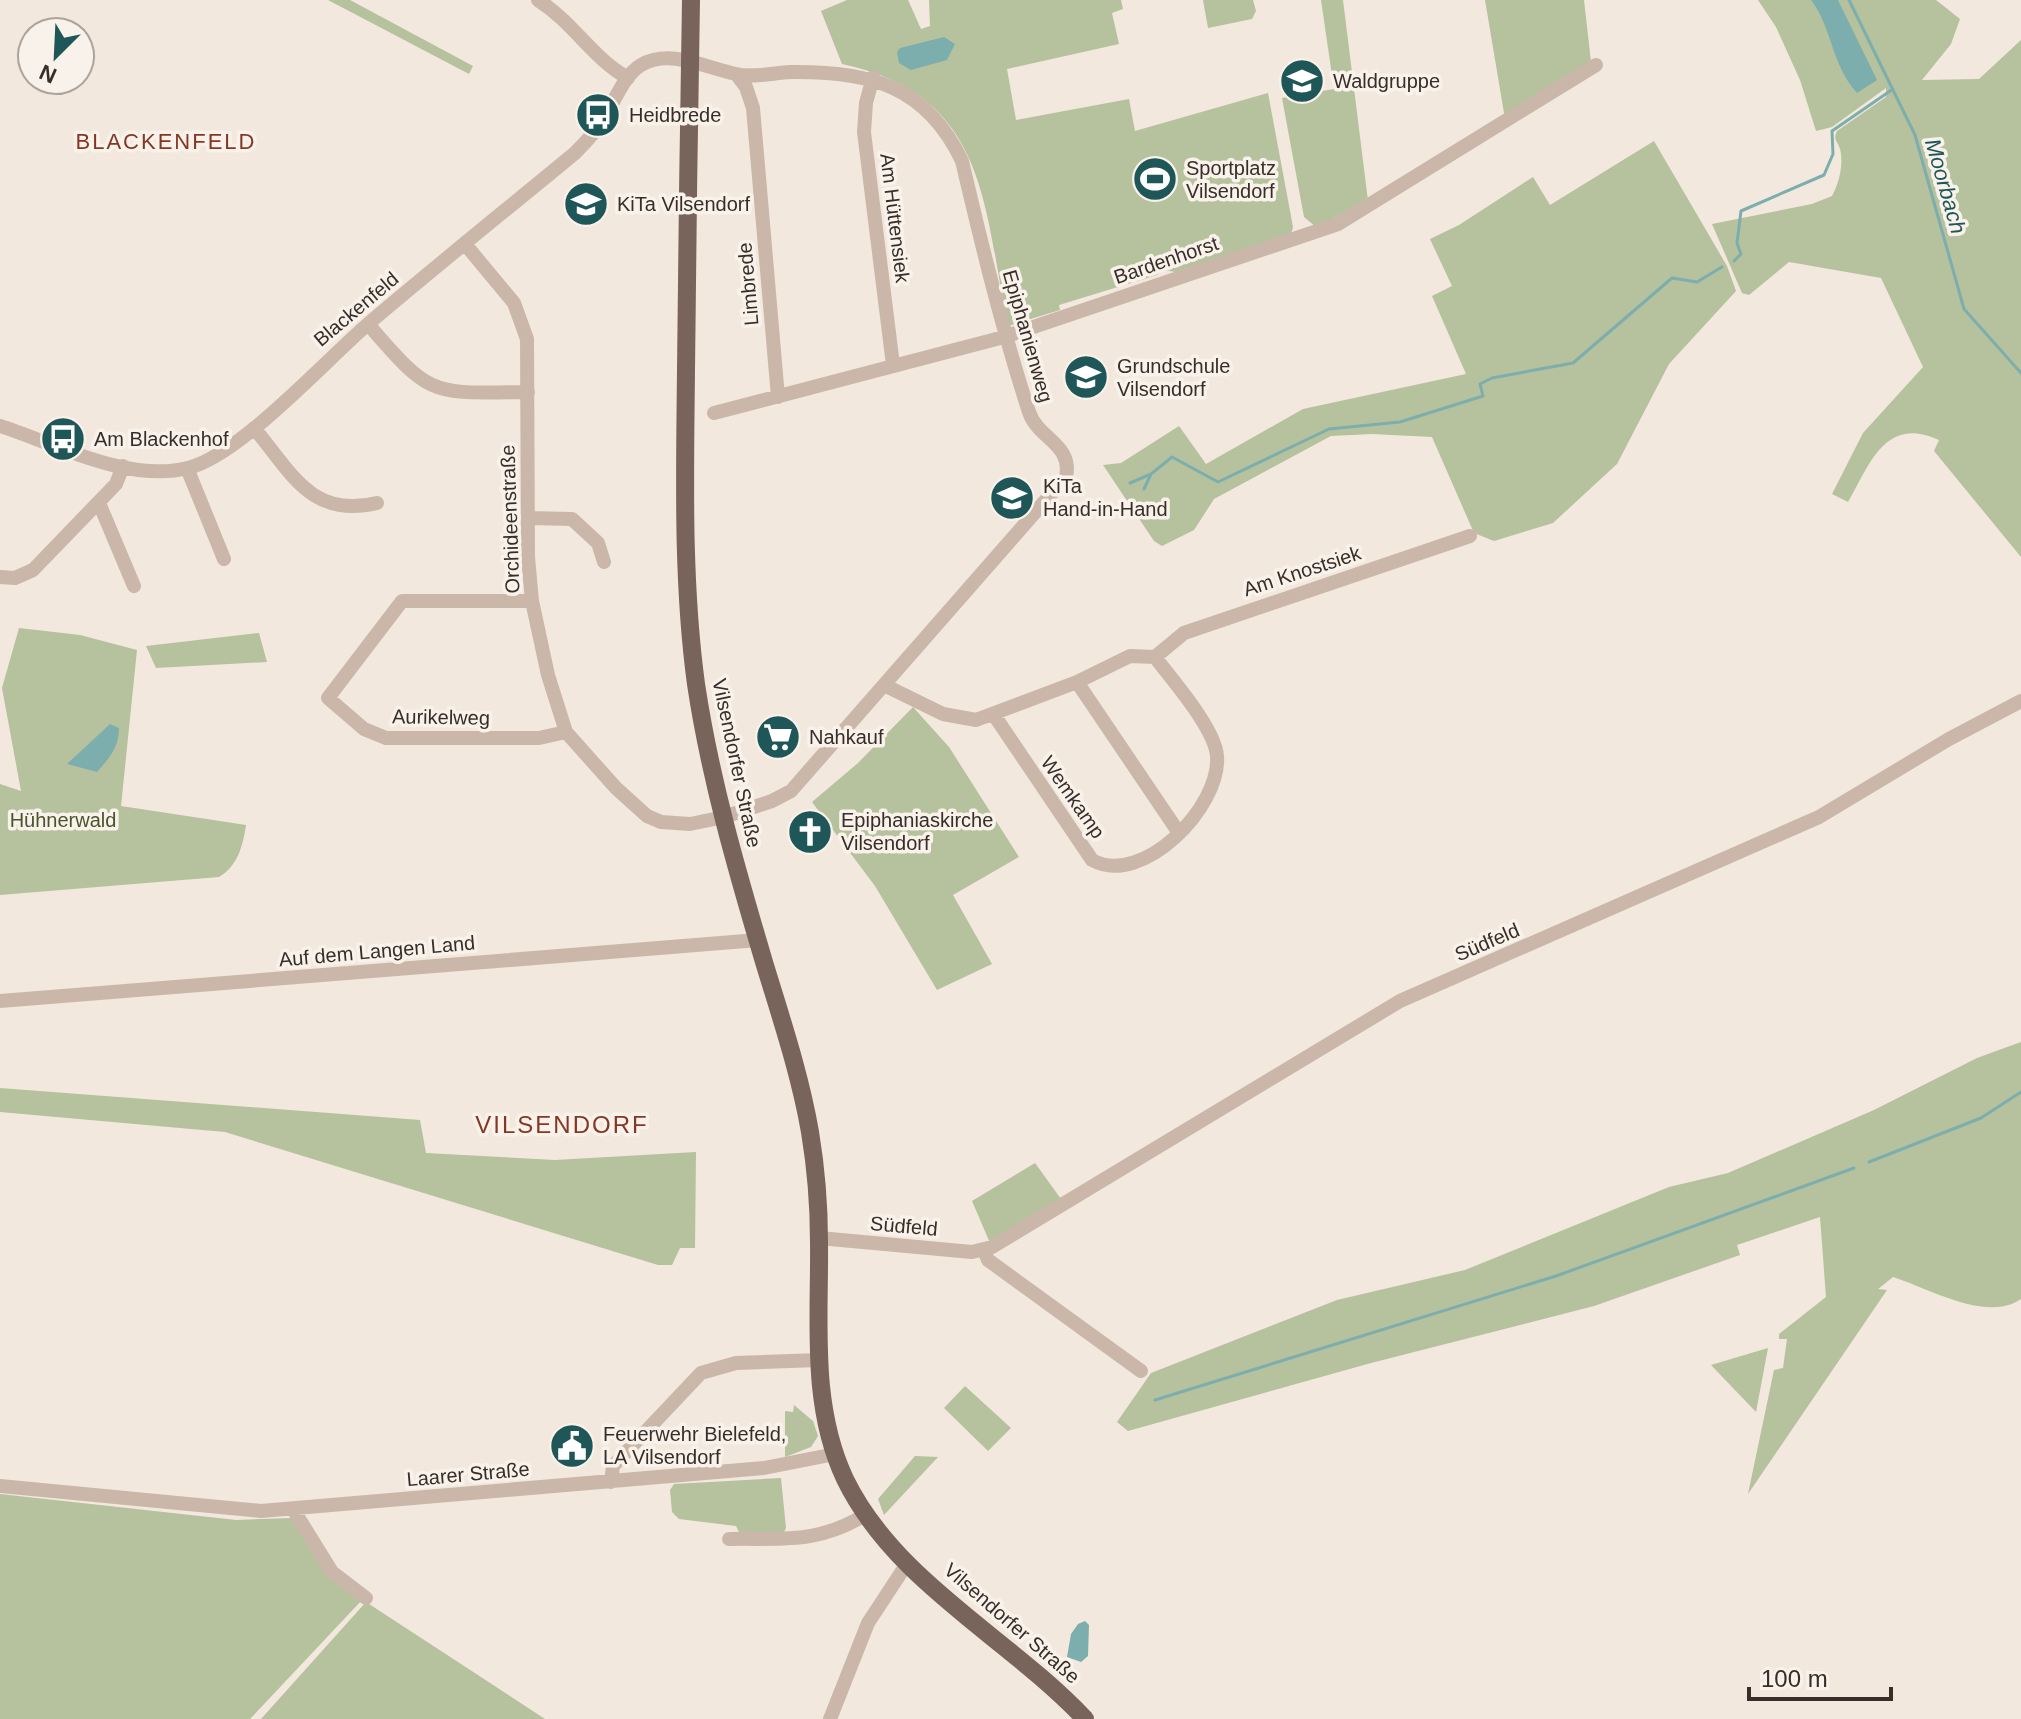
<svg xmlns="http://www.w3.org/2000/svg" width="2021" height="1719" font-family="Arial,sans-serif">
<rect width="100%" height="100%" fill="#f2e8dd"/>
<!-- green -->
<path fill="#b6c19e" d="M328,0h22l123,66 -4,8z
M847,0h61l13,29 9,-3 -1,-26h192l2,9 -11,4 7,31 -112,25 9,51 113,-21 6,32 133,-38 25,134 -2,7 -116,38 -14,-3 -4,6 -98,30 1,5 -52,16c-25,-121 -20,-231 -166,-262l-21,-53z
M1203,0h50l3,11 -4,8 -44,9z
M1321,0h22l25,201 -52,26 -12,-10 -22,-119 52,-9z
M1485,0h99l7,62 -86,57z
M1758,0h178l24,19 -9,25 -29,36 57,-1 42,-39v517l-87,-106 5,-11c-54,-25 -69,24 -91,62l-16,-8 31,-61 60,-66 -42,-89 -92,-16 -40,33 -7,-2 -30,-69 100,-20 20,-8c7,-13 12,-32 8,-47 -3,-9 -7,-9 -3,-18l49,-34v-9l-54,39 -16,4 -16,-51 -24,-53z
M1654,141l73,125 9,25 -67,73 -52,100 -64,59 -59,18 -20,-8 -42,-96 -60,-3 -41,2 -117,63 -20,31 -32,16 -8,-5 -51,-76 18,-2 58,-37 27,38 97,-55 163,-35 -34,-78 20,-10 -22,-47 29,-14 74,-48 17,28z
M19,628l61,7 57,15 -16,156 125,19c-3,20 -8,41 -27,52l-219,18v-111l21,7 -19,-103z
M259,633l8,29 -111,6 -10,-22z
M913,707l36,40 70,110 -66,38 39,69 -55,26 -62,-104 -63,-84 46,-39z
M2021,1042v257c-34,24 -93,-11 -128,-22l-15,12 9,1 -139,204 26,-124 9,-2 4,-29h-8v-5l47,-37 -6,-80 -83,28 3,10 -146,51 -223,57 -243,68 -11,-9 34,-49 186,-73 128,-30 204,-83 59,-14 146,-63 103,-52z
M0,1088l420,32 6,33 129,7 141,-8 -1,96h-15l-8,17h-14l-433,-133 -225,-20z
M1035,1163l26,36 -71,44 -18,-42z
M1768,1348l-12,64 -45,-47z
M965,1386l46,42 -23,23 -44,-43z
M794,1405l19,16 5,15 -7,11 -26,10v-46l8,1z
M915,1456l23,1 -54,58 -6,-16z
M781,1478l5,50 -3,6 -42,2 -5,-10 -57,-7 -7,-7 -2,-22 4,-6z
M0,1494l236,26 55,-2 71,82 -112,119h-250z
M366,1602l179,117h-284z"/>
<!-- water -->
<path fill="#7daeae" d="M1811,0h27l39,80 -20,13c-27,-31 -24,-64 -46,-93z
M944,37l11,7 -8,16 -36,10 -12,-7 -2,-11 3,-4z
M110,724l9,4c0,20 -10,30 -22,44l-30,-8z
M1085,1621l4,4 -1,31 -7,6 -14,-5 4,-23 7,-10z"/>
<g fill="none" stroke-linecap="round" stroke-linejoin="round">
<!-- stream -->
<path stroke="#7daeae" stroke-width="3" d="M1849,0l66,135 49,174 57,64
M1734,261l7,-7 -4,-11 4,-32 83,-36 9,-21 -1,-23 61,-42
M1130,483l21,-9
M1144,489l7,-15 21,-17 46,25 111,-53 71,-7 83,-26 -3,-12 12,-6 81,-15 99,-85 25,4 25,-15
M1869,1162l112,-44 40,-26
M1155,1400l401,-124 298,-108"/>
<!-- minor -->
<path stroke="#cab7a9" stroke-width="14" d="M538,0c36,23 54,58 90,78
M737,75l9,12 7,21 25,289
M873,77l-7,26 -2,29 29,233
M368,324c64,75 64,69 160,68
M714,413l290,-76 334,-113 258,-159
M0,426c56,18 128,57 188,42 52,-13 136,-106 180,-144 68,-58 138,-114 207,-171 10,-10 20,-20 28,-33 11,-17 20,-44 38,-55 29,-17 65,3 95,9 18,4 36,-1 55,-2 78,-1 135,13 171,89 20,85 40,168 67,251 9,27 44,32 37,65l-275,314 -19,10 -48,16 -34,7 -29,-2 -14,-6 -31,-28 -50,-56 -18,-57 -16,-74 -4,-44 -1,-218 -13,-36 -49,-59
M254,428c37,44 57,91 123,75
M187,468l37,91
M99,503l35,83
M528,518l44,1 26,24 6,19
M0,577l15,1 18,-8 83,-86 7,-18
M532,601h-130l-74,97 36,31 22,9h153l27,-6
M1155,657l29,-24 286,-97
M1077,682l102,151
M886,686l57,28 33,6 101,-38 53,-26 25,1c17,23 60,71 62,99 4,51 -75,132 -125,104l-98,-145
M0,1001l758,-61
M819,1238l153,14 20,-5 408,-246 419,-184 130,-78 72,-38
M984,1250l4,10 153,111
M611,1482l2,-16 88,-93 35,-10 83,-3
M0,1486l261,25 503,-43 71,-14
M293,1509l39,63 34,26
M729,1539c54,-1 88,5 136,-24
M830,1719l38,-96 40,-61"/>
<!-- major -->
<path stroke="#79645b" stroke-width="18" d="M691,0c-2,123 -4,247 -5,370 -1,104 -4,210 10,314 14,94 41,187 68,278 17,56 36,112 46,170 6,36 9,73 9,110 1,79 -9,163 26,237 50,103 164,159 240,240"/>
</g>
<!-- icons -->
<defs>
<g id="school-disc" transform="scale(2.3)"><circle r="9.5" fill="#1f5658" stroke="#f9f2ea"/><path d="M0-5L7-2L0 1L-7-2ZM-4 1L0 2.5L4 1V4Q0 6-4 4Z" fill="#fff"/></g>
<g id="bus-disc" transform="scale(2.3)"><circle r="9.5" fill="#1f5658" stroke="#f9f2ea"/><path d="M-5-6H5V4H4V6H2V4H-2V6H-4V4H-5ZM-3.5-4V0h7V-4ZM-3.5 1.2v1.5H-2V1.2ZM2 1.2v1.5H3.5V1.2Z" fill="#fff"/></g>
<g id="stadium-disc" transform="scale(2.3)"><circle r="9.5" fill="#1f5658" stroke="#f9f2ea"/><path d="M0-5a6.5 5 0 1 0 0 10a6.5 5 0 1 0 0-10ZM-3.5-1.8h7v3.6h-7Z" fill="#fff"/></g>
<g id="supermarket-disc" transform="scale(2.3)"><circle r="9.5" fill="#1f5658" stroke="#f9f2ea"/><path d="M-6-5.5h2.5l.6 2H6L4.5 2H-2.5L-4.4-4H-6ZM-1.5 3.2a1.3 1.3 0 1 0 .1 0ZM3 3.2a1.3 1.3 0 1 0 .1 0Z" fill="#fff"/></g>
<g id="church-disc" transform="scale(2.3)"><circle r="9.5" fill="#1f5658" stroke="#f9f2ea"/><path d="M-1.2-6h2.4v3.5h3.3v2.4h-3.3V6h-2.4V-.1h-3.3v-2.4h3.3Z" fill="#fff"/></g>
<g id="civic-disc" transform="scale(2.3)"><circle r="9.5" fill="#1f5658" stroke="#f9f2ea"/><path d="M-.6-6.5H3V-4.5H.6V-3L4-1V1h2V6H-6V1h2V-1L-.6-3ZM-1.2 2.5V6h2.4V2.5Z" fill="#fff"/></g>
</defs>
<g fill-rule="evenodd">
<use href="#school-disc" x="1302" y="81"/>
<use href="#bus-disc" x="598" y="115"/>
<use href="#stadium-disc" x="1155" y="179"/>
<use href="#school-disc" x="586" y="204"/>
<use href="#school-disc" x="1086" y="377"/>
<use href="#bus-disc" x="63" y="439"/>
<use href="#school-disc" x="1012" y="498"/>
<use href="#supermarket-disc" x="778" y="737"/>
<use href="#church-disc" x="810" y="832"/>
<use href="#civic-disc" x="572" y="1446"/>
</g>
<g text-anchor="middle" stroke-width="7" stroke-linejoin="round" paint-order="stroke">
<!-- poi labels -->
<g font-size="20" fill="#372d29" stroke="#f9f2ea" text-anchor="start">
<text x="1333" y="88">Waldgruppe</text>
<text x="629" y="122">Heidbrede</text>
<text x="1186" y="175">Sportplatz<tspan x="1186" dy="23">Vilsendorf</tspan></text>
<text x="617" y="211">KiTa Vilsendorf</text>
<text x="1117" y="373">Grundschule<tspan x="1117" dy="23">Vilsendorf</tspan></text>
<text x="94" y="446">Am Blackenhof</text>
<text x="1043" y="493">KiTa<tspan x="1043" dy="23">Hand-in-Hand</tspan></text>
<text x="809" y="744">Nahkauf</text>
<text x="841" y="827">Epiphaniaskirche<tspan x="841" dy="23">Vilsendorf</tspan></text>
<text x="603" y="1441">Feuerwehr Bielefeld,<tspan x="603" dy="23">LA Vilsendorf</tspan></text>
</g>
<!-- street labels -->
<g font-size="20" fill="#372d29" stroke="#f9f2ea">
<text transform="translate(895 218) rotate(83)" y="7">Am Hüttensiek</text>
<text transform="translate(1166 260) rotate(-19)" y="7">Bardenhorst</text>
<text transform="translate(748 284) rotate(-95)" y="7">Limbrede</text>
<text transform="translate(356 309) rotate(-40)" y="7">Blackenfeld</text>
<text transform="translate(1028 336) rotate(74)" y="7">Epiphanienweg</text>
<text transform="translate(510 519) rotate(-92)" y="7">Orchideenstraße</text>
<text transform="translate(1302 571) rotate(-18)" y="7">Am Knostsiek</text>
<text transform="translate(441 717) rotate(1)" y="7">Aurikelweg</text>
<text transform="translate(737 763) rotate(78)" y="7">Vilsendorfer Straße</text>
<text transform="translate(1073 797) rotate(55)" y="7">Wemkamp</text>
<text transform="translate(1487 942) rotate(-23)" y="7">Südfeld</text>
<text transform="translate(377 951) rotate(-5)" y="7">Auf dem Langen Land</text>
<text transform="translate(904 1226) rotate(5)" y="7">Südfeld</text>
<text transform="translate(468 1474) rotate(-5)" y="7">Laarer Straße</text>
<text transform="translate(1012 1623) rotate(41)" y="7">Vilsendorfer Straße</text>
</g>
<!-- park labels -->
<g font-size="20" fill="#48552d" stroke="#f9f2ea">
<text x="63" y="827">Hühnerwald</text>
</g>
<!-- neighbourhood labels -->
<g font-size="22" letter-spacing="2" fill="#853724" stroke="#f9f2ea">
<text x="166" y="149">BLACKENFELD</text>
</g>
<!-- water labels -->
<g font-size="22" font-style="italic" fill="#1f5658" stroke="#f9f2ea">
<text transform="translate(1946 186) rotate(74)" y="8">Moorbach</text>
</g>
<!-- quarter labels -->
<g font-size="24" letter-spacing="2" fill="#853724" stroke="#f9f2ea">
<text x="562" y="1133">VILSENDORF</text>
</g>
</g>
<!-- north arrow -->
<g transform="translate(56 56) rotate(204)"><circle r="38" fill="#f9f2ea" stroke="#aba39d" stroke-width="2"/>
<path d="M0-6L14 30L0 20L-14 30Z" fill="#1f5658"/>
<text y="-12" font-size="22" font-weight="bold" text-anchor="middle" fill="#372d29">N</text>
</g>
<!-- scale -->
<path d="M1749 1687v12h142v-12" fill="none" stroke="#372d29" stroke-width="4"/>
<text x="1761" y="1687" font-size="24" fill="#372d29" stroke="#f9f2ea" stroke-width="6" paint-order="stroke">100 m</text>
</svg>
